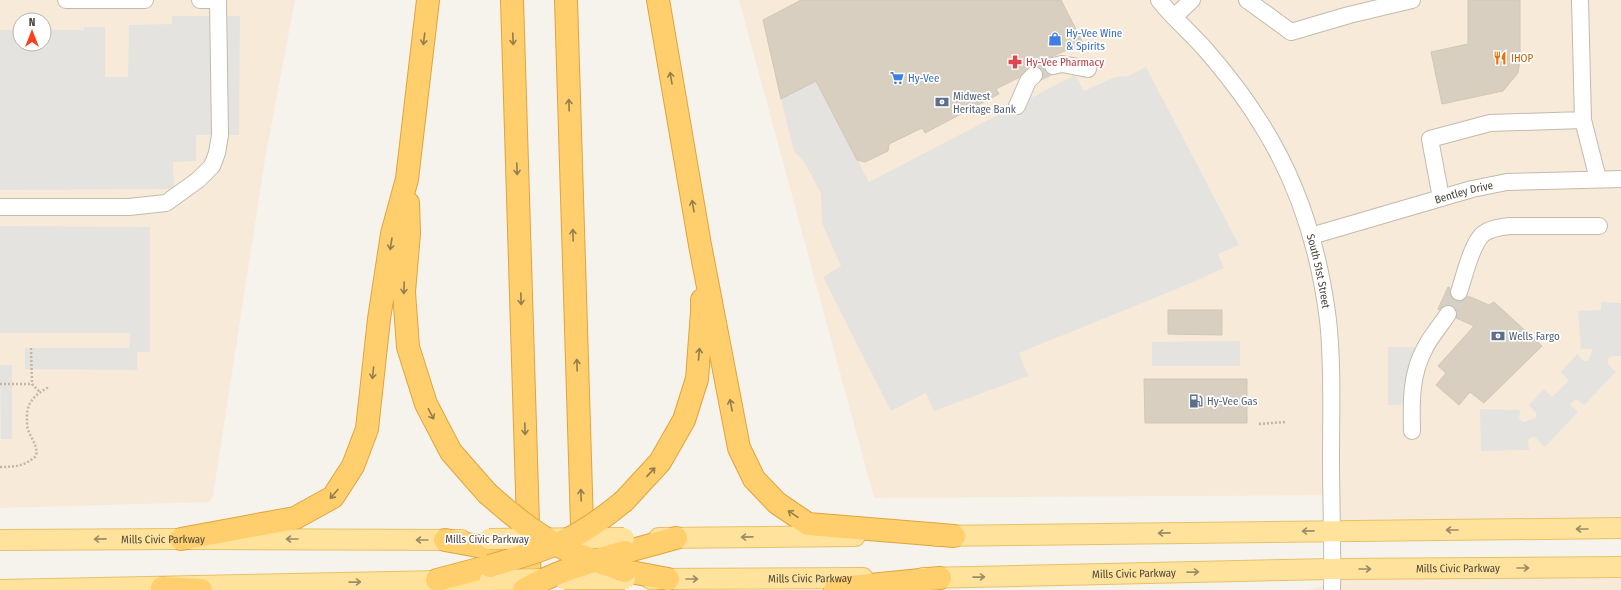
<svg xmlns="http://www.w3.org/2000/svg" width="1621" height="590" font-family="'Fira Sans Condensed',sans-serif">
<rect width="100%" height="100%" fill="#f6f3ec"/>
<!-- commercial -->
<path fill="#f7ead8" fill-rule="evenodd" d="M0,0h295l-30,159 -52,337 -3,6 -210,6zM20,20h24v24h-24z
M739,0h882v528l-290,2v-35l-457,3z
M1621,567v23h-314l25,-6v-15z"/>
<!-- parking -->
<path fill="#e5e3e0" d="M172,16h68l-1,119h-43v26l-23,1 1,27 -174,1v-160h20v14h24v-14h40v-3h21v50h23l1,-52 43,-1z
M1146,67l93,178 -21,9 6,14 -40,18 -165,67 9,23 -94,35 -8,-18 -35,18 -68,-134 18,-11 -19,-43 -1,-29 -16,-31 -11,-12 -13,-52 35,-18 53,101 206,-107 9,16 31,-14 13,-1z
M0,226l150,1v125h-13v18l-112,-1v-21h104l1,-15h-130z
M1601,302l20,1v53h-9l-5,3 2,6 7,7 -32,33 -8,-6 -6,6 8,7 -33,35 -11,-11 -6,3 1,11 -48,1 -1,-42 40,1 -1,8 4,4 13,-4v-5l-7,-8 15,-16 8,8 17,-16 -8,-9 16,-18 7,7h4l5,-12h-12l-3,-38 23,-1z
M1240,341v25h-88v-24z
M1388,347h37l-14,57 -23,1z
M0,365h12v74h-11v11z"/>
<!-- building -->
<path fill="#d8cfc1" stroke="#d3c7b4" d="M801,0h260l22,43 -37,16 -2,9 2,4 3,3 -6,3v-5l-2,-4 -4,-3h-6l-11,11 -24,12 3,5 -74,39 -3,-5 -33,16 -1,7 -23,11 -8,-2 -41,-79 -35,18 -18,-79z
M1468,0h52v60l-2,13 -15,18 -61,13 -11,-52 37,-8z
M1448,287l2,1v6l2,4 4,3h5l7,-5 21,9 5,-3 48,44 -58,57 -14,-11 -11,13 -23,-20 10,-12 -8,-7 36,-40 -18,-8 1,-8 -4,-4 -9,-1 -5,5 -1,-1z
M1168,310h54v25l-54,-1z
M1144,379h103v44h-102z"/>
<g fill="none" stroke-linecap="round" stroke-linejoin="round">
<!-- minor-tunnel -->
<path stroke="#d4d0c8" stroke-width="16" stroke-dasharray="16 8" stroke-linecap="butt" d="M1034,75l19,-9
M1448,314l11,-22"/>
<!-- minor casing -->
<g stroke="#c2bbae" stroke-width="18">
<g id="minor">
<path d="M66,0h79"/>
<path d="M200,0h18"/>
<path id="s1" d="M1159,0c14,18 31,32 46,49 18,21 36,43 51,67 40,60 63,132 72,204 5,45 3,93 3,138 0,44 2,88 1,132"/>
<path d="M1247,0l44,32 58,-17 63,-15"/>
<path d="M1174,17l18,-17"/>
<path d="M1053,66l9,-2 26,5"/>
<path d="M1017,106l11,-25 6,-6"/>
<path d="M1583,120l15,59"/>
<path d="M1441,198l-11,-59 60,-16 93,-3 -3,-120"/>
<path d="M0,207h129l37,-4 32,-23 14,-14 5,-13 3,-18 -2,-135"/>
<path id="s2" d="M1311,236l161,-47 35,-7 114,-3"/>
<path d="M1459,292c5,-15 13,-49 24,-58 7,-6 19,-7 27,-8h89"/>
<path d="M1412,431c-1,-29 -1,-58 13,-83 6,-12 16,-23 23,-34"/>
</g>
</g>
<!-- major casing -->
<g stroke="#e6c16a" stroke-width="22">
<g id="major">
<path d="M937,536l684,-8"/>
<path d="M659,538l196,-2"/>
<path id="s3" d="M0,540l181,-1 280,1"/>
<path id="s4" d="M923,578l409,-9 289,-2"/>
<path id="s5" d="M651,579l212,-1"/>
<path d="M0,590l490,-10"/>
</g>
</g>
<!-- highway casing -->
<g stroke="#e0a43c" stroke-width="24">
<path id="highway" d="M512,0l18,590
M566,0l18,590
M658,0l42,245 39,203 15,31 23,24 31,21 146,12
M408,203l1,30 -5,59 4,55 18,57 25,48 36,41
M624,501l36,-39 24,-42 13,-41 5,-67v-12
M181,539l114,-21 38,-21 20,-31 14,-37 12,-110 13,-85 15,-55 21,-179
M445,540l44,8
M625,552l51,-14
M625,571l43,8
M437,580l53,-14
M162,588l39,2
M835,590l6,-2 99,-10"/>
</g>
<!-- path -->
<path stroke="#c4b79f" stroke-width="2.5" stroke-dasharray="2 2" stroke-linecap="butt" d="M31,348l1,36 8,8
M0,384h32
M1259,424l26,-2
M0,467c15,0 25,-1 36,-11 2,-10 -4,-16 -8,-26 -1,-4 -1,-8 -1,-12 -1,-16 9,-24 22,-31"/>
<!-- minor -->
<use href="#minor" stroke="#fff" stroke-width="16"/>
<!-- major -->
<use href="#major" stroke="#ffe39c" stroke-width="20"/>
<!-- highway -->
<use href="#highway" stroke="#ffcf6e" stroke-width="22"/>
<!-- major-bridge casing -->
<g stroke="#e6c16a" stroke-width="22" stroke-linecap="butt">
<path id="major-bridge" d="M489,539l135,-1
M564,579h61
M490,580l53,-1"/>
</g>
<!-- highway-bridge casing -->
<g stroke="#e0a43c" stroke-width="24" stroke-linecap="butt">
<path id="highway-bridge" d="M487,493c27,24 55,47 89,61 16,6 33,11 49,17
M490,566c26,-8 53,-15 78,-27 21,-10 39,-24 56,-38
M524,590c32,-19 66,-28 101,-38"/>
</g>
<!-- major-bridge -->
<use href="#major-bridge" stroke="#ffe39c" stroke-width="20"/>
<!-- highway-bridge -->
<use href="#highway-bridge" stroke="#ffcf6e" stroke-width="22"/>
</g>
<!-- one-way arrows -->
<defs><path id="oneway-shaft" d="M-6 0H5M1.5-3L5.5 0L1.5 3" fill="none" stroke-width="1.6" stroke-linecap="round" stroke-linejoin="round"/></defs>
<g stroke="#937c4e">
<use href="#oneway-shaft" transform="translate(424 39) rotate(97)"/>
<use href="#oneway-shaft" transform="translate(513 39) rotate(88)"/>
<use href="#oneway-shaft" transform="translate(671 78) rotate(-100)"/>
<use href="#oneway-shaft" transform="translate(569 105) rotate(-92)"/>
<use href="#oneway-shaft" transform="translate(517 169) rotate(88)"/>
<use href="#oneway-shaft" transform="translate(693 206) rotate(-100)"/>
<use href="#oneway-shaft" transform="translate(573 235) rotate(-92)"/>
<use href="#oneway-shaft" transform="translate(391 244) rotate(99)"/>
<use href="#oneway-shaft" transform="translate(404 288) rotate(92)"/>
<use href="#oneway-shaft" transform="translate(521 299) rotate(88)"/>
<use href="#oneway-shaft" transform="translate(699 354) rotate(-85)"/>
<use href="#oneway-shaft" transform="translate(577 365) rotate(-92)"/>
<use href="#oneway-shaft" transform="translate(373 373) rotate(96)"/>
<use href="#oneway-shaft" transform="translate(731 405) rotate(-101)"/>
<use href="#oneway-shaft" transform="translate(431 414) rotate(63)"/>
<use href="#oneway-shaft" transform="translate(525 429) rotate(88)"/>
<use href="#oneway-shaft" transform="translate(651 472) rotate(-47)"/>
<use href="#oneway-shaft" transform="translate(334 494) rotate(131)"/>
<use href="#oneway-shaft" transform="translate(581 495) rotate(-92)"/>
<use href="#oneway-shaft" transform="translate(793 514) rotate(-146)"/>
</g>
<g stroke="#9c8c66">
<use href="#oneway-shaft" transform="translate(1582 529) rotate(180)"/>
<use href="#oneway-shaft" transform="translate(1452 530) rotate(180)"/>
<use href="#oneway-shaft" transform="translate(1308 531) rotate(179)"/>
<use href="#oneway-shaft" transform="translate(1164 533) rotate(179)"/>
<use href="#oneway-shaft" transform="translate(747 537) rotate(179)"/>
<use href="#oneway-shaft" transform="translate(100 539) rotate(179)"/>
<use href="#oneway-shaft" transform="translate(292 539) rotate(-180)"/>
<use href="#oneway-shaft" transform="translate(422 540) rotate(-180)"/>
<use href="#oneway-shaft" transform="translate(1523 568)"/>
<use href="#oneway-shaft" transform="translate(1365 569)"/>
<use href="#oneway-shaft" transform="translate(1193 572) rotate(-1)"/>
<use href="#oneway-shaft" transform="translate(979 577) rotate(-1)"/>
<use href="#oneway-shaft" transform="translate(692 579)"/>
<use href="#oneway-shaft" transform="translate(355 582) rotate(-1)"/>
</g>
<!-- icons -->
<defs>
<g id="shop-bare" transform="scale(1.08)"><path d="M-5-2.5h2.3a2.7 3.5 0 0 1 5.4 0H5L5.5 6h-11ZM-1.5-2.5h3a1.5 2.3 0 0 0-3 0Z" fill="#3f7fe0" stroke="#fff" stroke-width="2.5" paint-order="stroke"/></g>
<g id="restaurant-bare" transform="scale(1.08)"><path d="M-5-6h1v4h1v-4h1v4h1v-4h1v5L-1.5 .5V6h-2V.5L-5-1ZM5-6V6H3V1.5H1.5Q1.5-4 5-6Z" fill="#e8710a" stroke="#fff" stroke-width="2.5" paint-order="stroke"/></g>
<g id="pharmacy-bare" transform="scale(1.08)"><path d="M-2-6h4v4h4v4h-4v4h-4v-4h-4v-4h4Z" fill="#e0444e" stroke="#fff" stroke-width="2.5" paint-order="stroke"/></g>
<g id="supermarket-bare" transform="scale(1.08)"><path d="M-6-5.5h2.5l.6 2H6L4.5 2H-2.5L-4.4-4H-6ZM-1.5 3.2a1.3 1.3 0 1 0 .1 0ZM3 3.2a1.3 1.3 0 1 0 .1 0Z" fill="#3f7fe0" stroke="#fff" stroke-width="2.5" paint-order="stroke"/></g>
<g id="bank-bare" transform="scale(1.08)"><path d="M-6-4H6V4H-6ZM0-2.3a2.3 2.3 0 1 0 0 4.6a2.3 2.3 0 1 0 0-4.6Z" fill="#5c6f8a" stroke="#fff" stroke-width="2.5" paint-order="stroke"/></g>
<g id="fuel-bare" transform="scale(1.08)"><path d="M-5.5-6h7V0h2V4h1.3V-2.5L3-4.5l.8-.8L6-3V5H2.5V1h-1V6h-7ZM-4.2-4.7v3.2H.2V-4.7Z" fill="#5c6f8a" stroke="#fff" stroke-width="2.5" paint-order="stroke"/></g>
</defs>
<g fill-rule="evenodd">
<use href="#shop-bare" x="1055" y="39"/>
<use href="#restaurant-bare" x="1500" y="58"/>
<use href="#pharmacy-bare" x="1015" y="62"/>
<use href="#supermarket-bare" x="897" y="78"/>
<use href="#bank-bare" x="942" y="102"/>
<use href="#bank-bare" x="1498" y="336"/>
<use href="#fuel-bare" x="1196" y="401"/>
</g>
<g text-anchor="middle" stroke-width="3.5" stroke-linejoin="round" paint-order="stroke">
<!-- shop labels -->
<g font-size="11" fill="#366cbe" stroke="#fff" text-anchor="start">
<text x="1066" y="37">Hy-Vee Wine<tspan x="1066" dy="13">&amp; Spirits</tspan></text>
<text x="908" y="82">Hy-Vee</text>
</g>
<!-- food labels -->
<g font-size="11" fill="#c56008" stroke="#fff" text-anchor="start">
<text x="1511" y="62">IHOP</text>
</g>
<!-- health labels -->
<g font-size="11" fill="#be3a42" stroke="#fff" text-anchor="start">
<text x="1026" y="66">Hy-Vee Pharmacy</text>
</g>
<!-- service labels -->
<g font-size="11" fill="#4e5e75" stroke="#fff" text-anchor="start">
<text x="953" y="100">Midwest<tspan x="953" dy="13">Heritage Bank</tspan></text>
<text x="1509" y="340">Wells Fargo</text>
<text x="1207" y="405">Hy-Vee Gas</text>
</g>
<!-- street labels -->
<g font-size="11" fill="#4b4439" stroke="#fff">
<text dy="4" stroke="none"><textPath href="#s2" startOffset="159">Bentley Drive</textPath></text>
<text dy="4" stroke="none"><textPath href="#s1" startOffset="320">South 51st Street</textPath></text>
<text dy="4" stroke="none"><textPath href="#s3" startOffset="163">Mills Civic Parkway</textPath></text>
<text x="487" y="543">Mills Civic Parkway</text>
<text dy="4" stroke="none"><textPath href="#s4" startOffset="535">Mills Civic Parkway</textPath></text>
<text dy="4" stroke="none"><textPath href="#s4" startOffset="211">Mills Civic Parkway</textPath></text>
<text dy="4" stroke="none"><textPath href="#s5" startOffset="159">Mills Civic Parkway</textPath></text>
</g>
</g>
<!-- north arrow -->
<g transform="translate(32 32)"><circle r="19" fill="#ffffff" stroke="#b7b4b0"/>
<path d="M0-3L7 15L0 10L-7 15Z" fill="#fc3f1d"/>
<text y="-6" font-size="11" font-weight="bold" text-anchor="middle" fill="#4b4439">N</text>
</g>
</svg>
